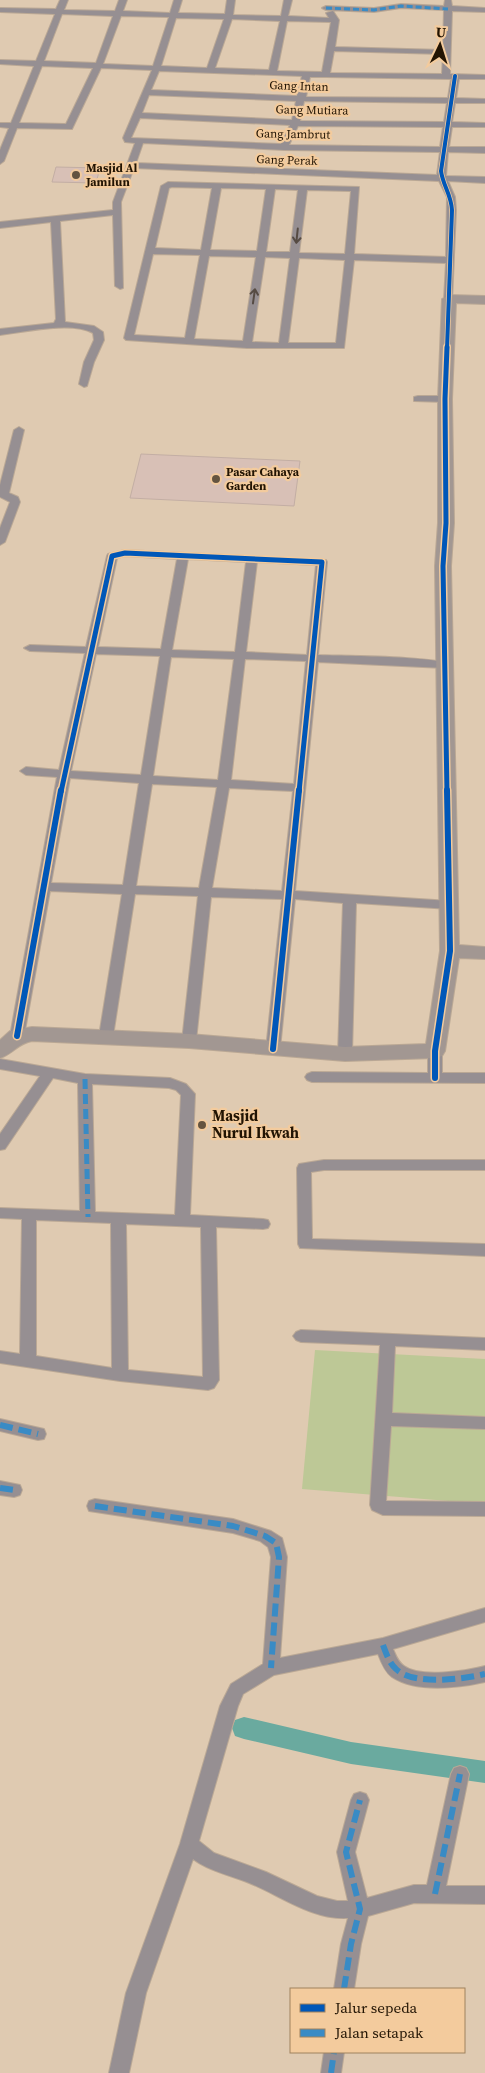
<svg xmlns="http://www.w3.org/2000/svg" width="485" height="2073" font-family="'Source Serif 4',serif">
<rect width="100%" height="100%" fill="#dfcab1"/>
<!-- green -->
<path fill="#bdc896" d="M315,1350l170,9v145l-183,-15z"/>
<g fill="none" stroke-linecap="round" stroke-linejoin="round">
<!-- canal -->
<path fill="#6aaa9f" fill-rule="evenodd" d="M244,1717l107,25 134,19v22l-134,-19 -107,-25 -9,-3 -3,-8 3,-8z"/>
</g>
<!-- building -->
<path fill="#d8c0b6" stroke="#c3aea4" d="M56,167l44,1 -4,15 -44,-1z
M141,454l159,7 -6,45 -164,-8z"/>
<g fill="none" stroke-linecap="round" stroke-linejoin="round">
<!-- street casing -->
<g stroke="#baa895" stroke-width="2">
<path id="street" d="M60,0h8l-4,10 51,1 4,-11h8l-4,11 47,2 4,-13h8l-4,13 47,1 2,-14h8l-2,15 48,1 3,-16h8l-4,16 41,2 -3,-5 7,-2 6,9 -4,27 108,3 1,-40 -43,-2 -27,4 -48,-2 -4,-2 4,-2 48,2 27,-4 43,2 1,-6h6l1,6 33,2v4l-33,-1 -2,63 35,1v4h-26l-3,19 29,1v4h-30l-3,19 33,1v4h-33l-3,20h36v6l-37,-1 -2,24 39,1v6l-37,-2 7,16 1,13 -4,91h-6l-2,-2 2,-36 -92,-3 -10,88h-97l-121,-8 -2,-2 37,-152 7,-4 191,5 -5,67 92,3 1,-60 -8,-16 -305,-13 -13,34 2,86 -3,1 -5,-3 -2,-71 -53,6 5,101 29,4 9,6 1,8 -10,22 -7,24 -3,1 -5,-3 5,-22 10,-22 -1,-7c-22,-12 -68,-1 -93,2v-6l54,-6 2,-4 -5,-97 -51,6v-6l113,-12v-8l22,-59 -10,-1 -2,-4 29,-68 -51,-2 -29,61 -55,-1 -13,33 -4,3v-14l9,-22 -9,-1v-4h11l23,-57 -34,-2v-4l36,1 19,-47 -55,-2v-4l56,1zM62,14l51,2 -17,47 -52,-2zM121,16l48,1 -16,49 -50,-2zM176,18l48,1 -17,49 -46,-2zM232,19l48,2 -11,49 -54,-2zM287,21l44,1 -9,50 -45,-1zM334,51l109,3 -1,20 -112,-1zM42,66l51,2 -27,56 -47,-1zM159,71l143,5 -5,20 -146,-6zM310,77h16l125,2 -3,19 -142,-1zM149,95l147,6 -4,19 -150,-7zM304,101l143,2 -3,19 -144,-1zM140,118l150,7 -9,19 -150,-6zM298,126l145,1 -3,20 -151,-2zM143,143l141,7 156,2 -3,23 -301,-12zM172,187l40,1 -11,62 -46,-2 14,-60zM221,188l45,1 -9,62 -47,-1zM275,189l23,1 -8,62h-24zM307,190l44,1 -6,63 -46,-1zM153,254l47,1 -15,83 -51,-3zM209,256l47,1 -13,84 -49,-2zM265,257l25,1 -11,85 -27,-1zM299,258l46,2 -9,83h-48z
M418,396h27l5,3 -5,3 -31,-1v-4z
M19,427l5,3 -15,63 9,4 2,5 -15,40 -5,3v-17l10,-26 -10,-5v-12l14,-55z
M125,550l201,10 1,2 -9,93c20,1 123,1 132,10l-6,3 -126,-6 -23,229 155,10 6,4 -6,4 -94,-6 -4,151 -2,3h-10l-2,-3 5,-151 -48,-4 -15,150 -2,3h-10l-2,-3 16,-150 -71,-2 -15,144 -2,3h-10l-2,-3 16,-145 -63,-2 -22,142 -2,3h-10l-2,-3 23,-142 -72,-3 -26,145 -2,3h-10l-2,-3 47,-259 -31,-2 -6,-4 6,-4 33,3 26,-117 -55,-2 -6,-3 6,-3 56,2 21,-91 1,-2zM125,556l52,3 -16,90 -63,-2 19,-89zM188,559l58,3 -11,90 -63,-2zM257,562l59,3 -9,90 -61,-3zM96,654l64,2 -19,119 -70,-4zM171,657l63,2 -16,121 -65,-4zM245,659l61,2 -12,123 -63,-4zM70,778l69,5 -16,102 -72,-2zM152,784l65,3 -18,101 -63,-2zM229,788l64,3 -11,100 -70,-3z
M435,1046l5,2 2,3v22h43v10l-173,-1 -5,-2 -2,-3 2,-3 5,-2 116,1v-22l2,-3z
M0,1059l85,15 85,4 16,6 9,10 -5,121 73,4 5,1 2,4 -2,4 -5,1 -47,-2 3,153 -5,8 -6,2 -88,-9 -120,-18v-12l20,3 2,-135 -22,-1v-10l80,3 -2,-128 -25,-5 -48,71 -5,1v-16l40,-58 -40,-7zM92,1084l77,4 7,2 5,5 -6,120 -80,-3zM36,1220l75,3 1,145 -76,-12zM126,1224l75,3 2,150 -75,-7z
M324,1160h161v10h-161l-13,2 1,67 173,5v12l-185,-8 -2,-4 -1,-76 2,-4z
M301,1330l184,8v12l-90,-4 -3,67 93,4v12l-94,-3 -5,75 99,1v14l-102,-1 -11,-5 -2,-5 10,-160 -79,-3 -5,-2 -3,-4 3,-4z
M0,1419l44,10 2,5 -2,5 -6,1 -38,-9z
M0,1481l20,4 2,5 -2,5 -6,2 -14,-2z
M95,1499l138,20 38,12 11,7 5,19 -7,101 103,-20 102,-30v14l-92,27c3,7 5,13 11,17 16,12 62,5 81,0v16c-27,6 -69,11 -93,-5 -7,-5 -11,-15 -14,-23l-104,21 -31,19 -5,12 -39,135 15,12 52,19 51,24 20,5h11l-11,-49 14,-52 3,-6 6,-2 6,2 3,6 -14,52 12,46 47,-13h13l24,-111 3,-6 6,-2 6,2 3,6 -23,112h39v18l-71,-1 -46,13 -7,28 -7,45h-20l7,-45 7,-26c-34,2 -64,-20 -94,-33 -20,-9 -44,-13 -61,-26l-47,134 -17,80h-20l17,-80 54,-149 40,-138 11,-22 32,-20 8,-107 -3,-10 -8,-6 -27,-8 -144,-22 -2,-5 2,-5z
M324,2052h20l-3,21h-20z"/>
</g>
<!-- secondary casing -->
<g stroke="#baa895" stroke-width="2">
<path id="secondary" d="M449,295l36,1v8l-29,-1 -4,96 2,124 -3,43 8,379 26,2v12l-26,-1 -14,93 -3,5 -7,2 -90,3 -156,-13 -157,-7c-14,2 -19,13 -32,17v-18l10,-9 22,-4 157,7 156,13 81,-3 14,-93 -5,-385 3,-43v-124l4,-100z"/>
</g>
<!-- street -->
<use href="#street" fill="#968f92" fill-rule="evenodd"/>
<!-- secondary -->
<use href="#secondary" fill="#a29792" fill-rule="evenodd"/>
<!-- quiet-far2 -->
<path stroke="#398bc5" stroke-width="3" stroke-dasharray="6 3" stroke-linecap="butt" d="M326,8l48,2 27,-4 47,3"/>
<!-- quiet-far1 -->
<path stroke="#398bc5" stroke-width="5" stroke-dasharray="10 5" stroke-linecap="butt" d="M85,1079l3,138"/>
<!-- quiet -->
<path stroke="#398bc5" stroke-width="6" stroke-dasharray="13 6" stroke-linecap="butt" d="M0,1425l38,9
M0,1488l14,2
M95,1506l138,20 32,10 11,7 3,14 -8,111
M383,1645c3,8 6,18 13,24 17,17 68,10 89,5
M435,1894l25,-120
M344,1989l7,-45 9,-35 -14,-57 14,-52
M331,2073l3,-21"/>
<!-- cycleway-far2 casing -->
<g stroke="#f3cb9d" stroke-width="5.5">
<path id="cycleway-far2" d="M447,349l5,-139c-1,-16 -9,-24 -11,-39l14,-95"/>
</g>
<!-- cycleway-far1 casing -->
<g stroke="#f3cb9d" stroke-width="8">
<path id="cycleway-far1" d="M447,347l-2,52 1,124 -3,43 4,226
M61,792l51,-236 13,-3 197,9 -23,230"/>
</g>
<!-- cycleway casing -->
<g stroke="#f3cb9d" stroke-width="9">
<path id="cycleway" d="M17,1036l44,-246
M273,1049l26,-259
M435,1078v-27l15,-100 -3,-161"/>
</g>
<!-- cycleway-far2 -->
<use href="#cycleway-far2" stroke="#0057b8" stroke-width="4"/>
<!-- cycleway-far1 -->
<use href="#cycleway-far1" stroke="#0057b8" stroke-width="5"/>
<!-- cycleway -->
<use href="#cycleway" stroke="#0057b8" stroke-width="6"/>
</g>
<!-- one-way arrows -->
<defs><path id="oneway-shaft" d="M-6 0H5M1.5-3L5.5 0L1.5 3" fill="none" stroke-width="1.6" stroke-linecap="round" stroke-linejoin="round" transform="scale(1.25)"/></defs>
<g stroke="#564b43">
<use href="#oneway-shaft" transform="translate(297 236) rotate(96)"/>
<use href="#oneway-shaft" transform="translate(254 296) rotate(-82)"/>
</g>
<!-- markers -->
<g fill="#645440" stroke="#f3cb9d" stroke-width="2">
<circle cx="76" cy="175" r="5"/>
<circle cx="216" cy="479" r="5"/>
<circle cx="202" cy="1125" r="5"/>
</g>
<g text-anchor="middle" stroke-width="4.5" stroke-linejoin="round" paint-order="stroke">
<!-- far-street labels -->
<g font-size="12" fill="#221403" stroke="#f3cb9d">
<text transform="translate(299 86) rotate(2)" y="4">Gang Intan</text>
<text transform="translate(312 110) rotate(1)" y="4">Gang Mutiara</text>
<text transform="translate(293 134) rotate(1)" y="4">Gang Jambrut</text>
<text transform="translate(287 160) rotate(2)" y="4">Gang Perak</text>
</g>
<!-- far-poi labels -->
<g font-size="12" font-weight="bold" fill="#221403" stroke="#f3cb9d" text-anchor="start">
<text x="86" y="172">Masjid Al<tspan x="86" dy="14">Jamilun</tspan></text>
<text x="226" y="476">Pasar Cahaya<tspan x="226" dy="14">Garden</tspan></text>
</g>
<!-- poi labels -->
<g font-size="15" font-weight="bold" fill="#221403" stroke="#f3cb9d" text-anchor="start">
<text x="212" y="1121">Masjid<tspan x="212" dy="17">Nurul Ikwah</tspan></text>
</g>
</g>
<!-- legend -->
<rect x="290" y="1988" width="175" height="65" fill="#f3cb9d" stroke="#9f825f"/>
<rect x="300" y="2004" width="25" height="8" fill="#0057b8" stroke="#9f825f"/>
<text x="335" y="2013" font-size="15" fill="#221403">Jalur sepeda</text>
<rect x="300" y="2029" width="25" height="8" fill="#398bc5" stroke="#9f825f"/>
<text x="335" y="2038" font-size="15" fill="#221403">Jalan setapak</text>
<!-- north arrow -->
<g transform="translate(440 45) rotate(4)" stroke="#f3cb9d" stroke-width="4" paint-order="stroke">
<path d="M0-4L9 19L0 12L-9 19Z" fill="#221403"/>
<text y="-8" font-size="14" font-weight="bold" text-anchor="middle" fill="#221403">U</text>
</g>
</svg>
